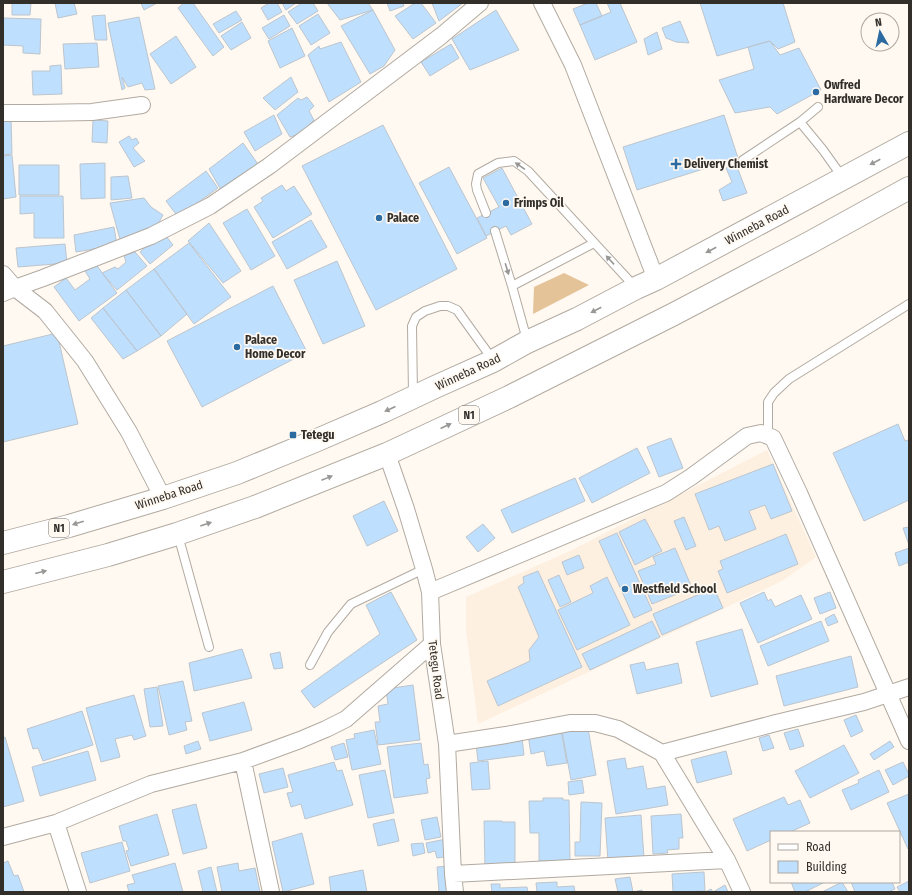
<svg xmlns="http://www.w3.org/2000/svg" width="912" height="895" font-family="'Fira Sans Condensed',sans-serif">
<rect width="100%" height="100%" fill="#fff9f1"/>
<!-- built -->
<path fill="#fef0e0" d="M767,450l49,107 -34,24 -304,143 -12,-93v-34l106,-47z"/>
<!-- green -->
<path fill="#e5c399" d="M564,273l25,12 -56,29 1,-27z"/>
<!-- building -->
<path fill="#bfdfff" stroke="#bcc5cd" d="M12,3h19l-1,12h-18z
M55,3h19l3,11 -19,4z
M141,3h16l-13,7z
M184,3h9l31,44 -11,9 -35,-48z
M269,3h8l5,9 -14,8 -7,-12z
M282,3h14l-10,7z
M302,3h11l5,8 -21,13 -9,-12z
M327,3h41l5,7 -33,10z
M387,3h16l1,3 -14,5z
M415,3h6l15,20 -23,16 -18,-23z
M432,3h31l-24,18z
M588,3h8l6,13 -22,9 -7,-16z
M607,3h13l17,39 -42,18 -15,-35 31,-13z
M700,3h83l12,39 -17,7 -8,-8 -53,15z
M373,10l22,40 -11,16 -14,8 -29,-48z
M496,10l23,40 -49,20 -18,-31z
M236,11l6,9 -23,13 -6,-9z
M318,14l12,19 -19,12 -12,-19z
M105,15l2,25h-12l-3,-24z
M284,15l6,11 -21,13 -7,-11z
M139,17l16,72 -10,1 -3,-7 -14,4 -6,-10 3,11 -3,2 -14,-67z
M3,18l38,1 -1,35 -17,-1v-7l-20,-1z
M680,21l9,22 -13,-1 -10,-4 -4,-10z
M242,22l9,16 -20,12 -10,-14z
M292,28l13,28 -25,12 -12,-27z
M657,32l5,17 -14,6 -4,-16z
M176,36l20,31 -25,17 -21,-30z
M770,41l10,14 19,-7 22,42 -44,24 -7,-7 -35,6 -16,-33 35,-11 -6,-22z
M341,42l20,40 -32,20 -21,-47 11,-9 1,3z
M97,43l2,24 -34,2 -2,-25z
M451,44l8,14 -29,18 -9,-14z
M61,65l1,29 -29,1 -1,-24h18v-5z
M291,77l7,15 -23,18 -12,-12z
M307,97l7,9 -5,5 5,9 -12,13 -12,4 -13,-22 21,-17 3,2z
M274,115l8,19 -27,17 -11,-19z
M724,115l14,43 -101,32 -14,-43z
M11,117l1,37 -9,1v-37z
M93,120l15,1 -1,22 -15,-1z
M383,125l74,144 -81,41 -74,-144z
M129,136l3,4 4,-2 3,5 -6,5 12,13 -11,6 -15,-25z
M243,143l15,21 -37,26 -12,-21z
M12,155l4,42 -13,2v-43z
M105,163v35l-24,1 -1,-35z
M736,164l11,29 -24,8 -4,-11 13,-8 -6,-14z
M19,165h40v30h-40z
M449,167l38,71 -30,16 -38,-71z
M502,168l30,56 -21,11 -5,-9 -20,10 -9,-18 22,-11 -16,-29z
M206,171l12,17 -40,29 -12,-16z
M128,176l4,22 -21,2v-23z
M282,185l4,6 8,-5 18,28 -39,24 -19,-31 9,-6 -2,-3z
M20,196h43l1,42h-30v-25l-14,1z
M144,198l7,9 12,8 -5,9 -37,19 -11,-40z
M247,209l28,47 -24,14 -28,-47z
M311,220l16,27 -40,22 -15,-27z
M209,223l32,48 -18,12 -35,-42z
M114,227l3,18 -41,7 -2,-17z
M163,232l10,13 -23,19 -10,-12z
M189,243l42,54 -37,27 -40,-55z
M65,244l2,19 -49,4 -2,-19z
M135,252l12,14 -30,24 -15,-17 13,-6 3,2 8,-7 -2,-6z
M337,261l28,65 -42,18 -29,-64z
M95,263l22,30 -38,28 -25,-34 12,-9 9,12 15,-11 -5,-8z
M154,269l33,45 -26,22 -35,-46z
M273,286l34,66 -105,55 -35,-66z
M126,290l35,46 -24,15 -34,-43z
M103,308l34,43 -14,8 -32,-41z
M57,333l21,91 -75,18v-96z
M898,424l7,17 4,-1v60l-45,21 -31,-68z
M671,438l12,30 -24,9 -12,-30z
M637,448l13,25 -58,30 -13,-25z
M773,464l19,47 -21,8 -6,-14 -16,6 7,18 -31,12 -6,-15 -10,4 -14,-36z
M575,478l10,23 -73,32 -11,-23z
M384,501l14,30 -31,15 -14,-30z
M684,517l12,29 -10,4 -12,-29z
M645,519l17,32 -27,14 -16,-33z
M483,524l12,14 -17,14 -12,-15z
M909,527v18l-6,-17z
M617,533l35,77 -18,8 -35,-77z
M786,534l12,30 -71,29 -9,-22 5,-2 -3,-8z
M675,548l17,40 -40,16 -14,-33 18,-7 -3,-7z
M909,548v14l-10,4 -4,-13z
M579,555l5,13 -17,7 -5,-13z
M538,571l44,96 -84,39 -11,-25 43,-20 -1,-11 10,-13 -21,-50 6,-4 -1,-6z
M559,575l12,27 -11,5 -12,-27z
M607,577l23,48 -53,25 -19,-40 35,-17 -3,-7z
M714,588l9,20 -61,27 -9,-21z
M391,592l26,48 -103,68 -13,-17 79,-57 -14,-29z
M764,592l4,9 3,-2 4,8 26,-12 11,24 -54,24 -18,-40z
M830,592l6,16 -16,6 -6,-16z
M834,614l4,8 -10,4 -3,-7z
M652,621l8,16 -70,33 -8,-16z
M821,621l8,20 -61,25 -8,-20z
M742,629l16,55 -47,13 -15,-55z
M242,649l10,29 -58,13 -5,-28z
M280,652l3,16 -9,1 -4,-15z
M851,656l7,31 -74,19 -8,-30z
M644,662l2,8 32,-7 4,20 -45,11 -7,-29z
M183,681l9,40 -7,1 2,8 -18,5 -11,-49z
M413,685l7,55 -42,5 -3,-23h5l-2,-16 10,-2 -2,-15z
M157,687l6,39 -13,1 -6,-38z
M134,695l12,41 -12,4 -2,-5 -17,4 5,18 -19,5 -15,-54z
M244,702l8,28 -42,11 -8,-28z
M82,711l11,34 -50,16 -5,-13 -5,1 -6,-20z
M856,715l7,16 -12,6 -7,-17z
M588,728l8,47 -25,5 -9,-48z
M798,729l6,17 -14,4 -6,-17z
M374,730l7,34 -29,6 -6,-30 9,-2 -1,-4z
M561,730l6,33 -20,3 -3,-15 -13,3 -3,-19z
M769,735l5,13 -11,3 -4,-13z
M5,737l19,64 -21,6v-69z
M522,738l2,17 -46,6 -2,-17z
M198,741l3,8 -15,5 -2,-8z
M890,741l4,6 -20,13 -4,-6z
M344,743l4,14 -13,3 -4,-13z
M421,743l3,22 4,-1 2,14 -4,1 2,14 -34,5 -7,-51z
M844,745l15,28 -49,25 -15,-27z
M88,751l8,29 -56,16 -8,-29z
M726,751l6,23 -35,9 -6,-23z
M625,758l2,11 16,-3 4,23 18,-3 3,19 -52,9 -9,-53z
M488,761l2,28 -18,1 -2,-27z
M334,762l3,9 5,-1 11,35 -48,14 -4,-15 -10,3 -4,-14 6,-1 -5,-17z
M903,762l6,12v2l-16,9 -8,-15z
M283,768l5,19 -24,6 -5,-19z
M385,770l9,43 -26,5 -9,-43z
M879,770l10,22 -38,18 -9,-20 17,-7 -1,-3z
M582,780l2,13 -15,2 -1,-13z
M909,794v55h-1l-21,-46z
M784,797l4,8 12,-5 10,23 -20,9h-19v8l-24,11 -14,-32z
M543,798h20v2h6l1,60 -31,1v-28h-9l-1,-32h14z
M581,802l21,1 -2,53h-25v-14h5z
M196,804l11,44 -24,6 -11,-44z
M157,814l12,41 -38,11 -5,-15 3,-1 -3,-9h-3l-4,-15z
M681,814l2,24h-4v11l-12,1 1,3 -15,1 -2,-38z
M641,815l3,43 -36,3 -3,-43z
M437,817l4,20 -16,3 -4,-20z
M394,819l5,22 -21,5 -5,-22z
M484,821h18v1h13v46h-30z
M302,833l12,51 -31,8 -11,-50z
M446,839l4,17 -13,2 -2,-7 -7,2 -2,-10z
M122,842l8,29 -40,12 -9,-30z
M423,843l2,10 -12,3 -2,-12z
M8,861l6,15 4,-1 6,17h-21v-29z
M175,863l8,29h-54l-2,-7 8,-2 -3,-8z
M238,863l1,8 16,-3 5,24h-38l-5,-25z
M448,866l2,25 -11,1 -2,-25z
M211,867l6,25h-14l-5,-21z
M363,870l4,22h-36l-2,-15z
M704,872l1,19 -32,1 -1,-18z
M630,877l3,15 9,-2v2h-24l-3,-13z
M909,881v11h-9l-3,-5z
M557,882v5l17,-1 1,6h-38l-1,-9z
M791,882h34l-20,10h-10z
M842,882l6,10h-26z
M851,882h41l3,7 -7,3h-33z
M491,884h9v4l27,-1 1,5h-36z
M725,885l3,7h-23l6,-3 2,3z"/>
<g fill="none" stroke-linecap="round" stroke-linejoin="round">
<!-- service casing -->
<g stroke="#b1aaa1" stroke-width="10">
<path id="service" d="M800,122l23,28 20,28
M743,160l57,-38 18,-15
M486,213l-9,-23 -1,-6 2,-10 20,-11 16,-2 14,10 108,117
M495,231l17,55 15,54
M512,286l82,-43
M413,395l-1,-69 4,-9 9,-6 15,-5h8l9,4 36,50
M768,436v-34l6,-9 15,-14 120,-75
M178,535l31,112
M310,665l18,-33 23,-28 73,-35"/>
</g>
<!-- minor casing -->
<g stroke="#b1aaa1" stroke-width="18">
<path id="minor" d="M542,3l31,62 83,214
M3,113h35l54,-1 50,-7
M3,274l12,14 30,23 40,50 44,71 34,66
M3,293l12,-5 28,-10 108,-42 59,-30 59,-40 172,-130 39,-33
M387,454l19,55 18,60 6,23 2,52 15,100 6,130 2,18
M430,592l236,-99 25,-16 56,-41 14,-3 12,5 26,55 110,248
M447,744l59,-9 64,-12h25l23,6 44,24 65,107 15,32
M662,753l114,-30 88,-21 45,-15
M243,761l28,131
M56,823l22,69
M3,837l53,-14 95,-39 92,-23 57,-21 26,-11 20,-10 86,-75
M453,874l274,-14"/>
</g>
<!-- trunk casing -->
<g stroke="#b1aaa1" stroke-width="24">
<path id="trunk" d="M3,543l66,-17 94,-28 74,-25 78,-32 67,-29 53,-25 58,-26 34,-19 50,-23 59,-31 20,-9 253,-136
M3,582l105,-27 69,-21 78,-27 132,-53 122,-57 163,-82 139,-73 98,-54"/>
</g>
<!-- service -->
<use href="#service" stroke="#fff" stroke-width="8"/>
<!-- minor -->
<use href="#minor" stroke="#fff" stroke-width="16"/>
<!-- trunk -->
<use href="#trunk" stroke="#fff" stroke-width="22"/>
</g>
<!-- one-way arrows -->
<defs><path id="oneway-solid" d="M-6-.8H1V-3.2L6.5 0L1 3.2V.8H-6Z"/></defs>
<g fill="#989795">
<use href="#oneway-solid" transform="translate(875 162) rotate(152)"/>
<use href="#oneway-solid" transform="translate(520 166) rotate(-146)"/>
<use href="#oneway-solid" transform="translate(711 250) rotate(152)"/>
<use href="#oneway-solid" transform="translate(610 260) rotate(-133)"/>
<use href="#oneway-solid" transform="translate(507 269) rotate(73)"/>
<use href="#oneway-solid" transform="translate(596 310) rotate(152)"/>
<use href="#oneway-solid" transform="translate(390 409) rotate(155)"/>
<use href="#oneway-solid" transform="translate(446 426) rotate(-25)"/>
<use href="#oneway-solid" transform="translate(327 478) rotate(-22)"/>
<use href="#oneway-solid" transform="translate(78 523) rotate(163)"/>
<use href="#oneway-solid" transform="translate(206 524) rotate(-19)"/>
<use href="#oneway-solid" transform="translate(41 572) rotate(-14)"/>
</g>
<!-- markers -->
<g fill="#2b6ba1" stroke="#fff9f1" stroke-width="1.5">
<circle cx="816" cy="92" r="4"/>
<path d="M674 158h4v4h4v4h-4v4h-4v-4h-4v-4h4z"/>
<circle cx="506" cy="203" r="4"/>
<circle cx="379" cy="218" r="4"/>
<circle cx="237" cy="347" r="4"/>
<rect x="289" y="431" width="8" height="8" rx="2"/>
<circle cx="625" cy="589" r="4"/>
</g>
<g text-anchor="middle" stroke-width="3.5" stroke-linejoin="round" paint-order="stroke">
<!-- shield labels -->
<g fill="#fff9f1" stroke="#706c66" stroke-width="1">
<rect x="459" y="406" width="20" height="18" rx="3"/>
<rect x="49" y="519" width="20" height="18" rx="3"/>
</g>
<g font-size="11" font-weight="bold" fill="#322f2b">
<text x="469" y="419">N1</text>
<text x="59" y="532">N1</text>
</g>
<!-- poi labels -->
<g font-size="12" font-weight="bold" fill="#322f2b" stroke="#fff9f1" text-anchor="start">
<text x="824" y="89">Owfred<tspan x="824" dy="14">Hardware Decor</tspan></text>
<text x="684" y="168">Delivery Chemist</text>
<text x="514" y="207">Frimps Oil</text>
<text x="387" y="222">Palace</text>
<text x="245" y="344">Palace<tspan x="245" dy="14">Home Decor</tspan></text>
<text x="301" y="439">Tetegu</text>
<text x="633" y="593">Westfield School</text>
</g>
<!-- street labels -->
<g font-size="12" fill="#322f2b" stroke="#fff9f1">
<text transform="translate(757 225) rotate(-28)" y="4">Winneba Road</text>
<text transform="translate(468 372) rotate(-25)" y="4">Winneba Road</text>
<text transform="translate(169 495) rotate(-18)" y="4">Winneba Road</text>
<text transform="translate(436 670) rotate(83)" y="4">Tetegu Road</text>
</g>
</g>
<!-- border -->
<rect width="912" height="895" fill="none" stroke="#322f2b" stroke-width="8"/>
<!-- legend -->
<rect x="770" y="831" width="130" height="52" fill="#fff9f1" stroke="#ada8a2"/>
<rect x="778" y="844" width="20" height="6" fill="#ffffff" stroke="#ada8a2"/>
<text x="806" y="851" font-size="12" fill="#322f2b">Road</text>
<rect x="778" y="861" width="20" height="12" fill="#bfdfff" stroke="#ada8a2"/>
<text x="806" y="871" font-size="12" fill="#322f2b">Building</text>
<!-- north arrow -->
<g transform="translate(880 32) rotate(351)"><circle r="19" fill="#fff9f1" stroke="#ada8a2"/>
<path d="M0-3L7 15L0 10L-7 15Z" fill="#2b6ba1"/>
<text y="-6" font-size="11" font-weight="bold" text-anchor="middle" fill="#322f2b">N</text>
</g>
</svg>
